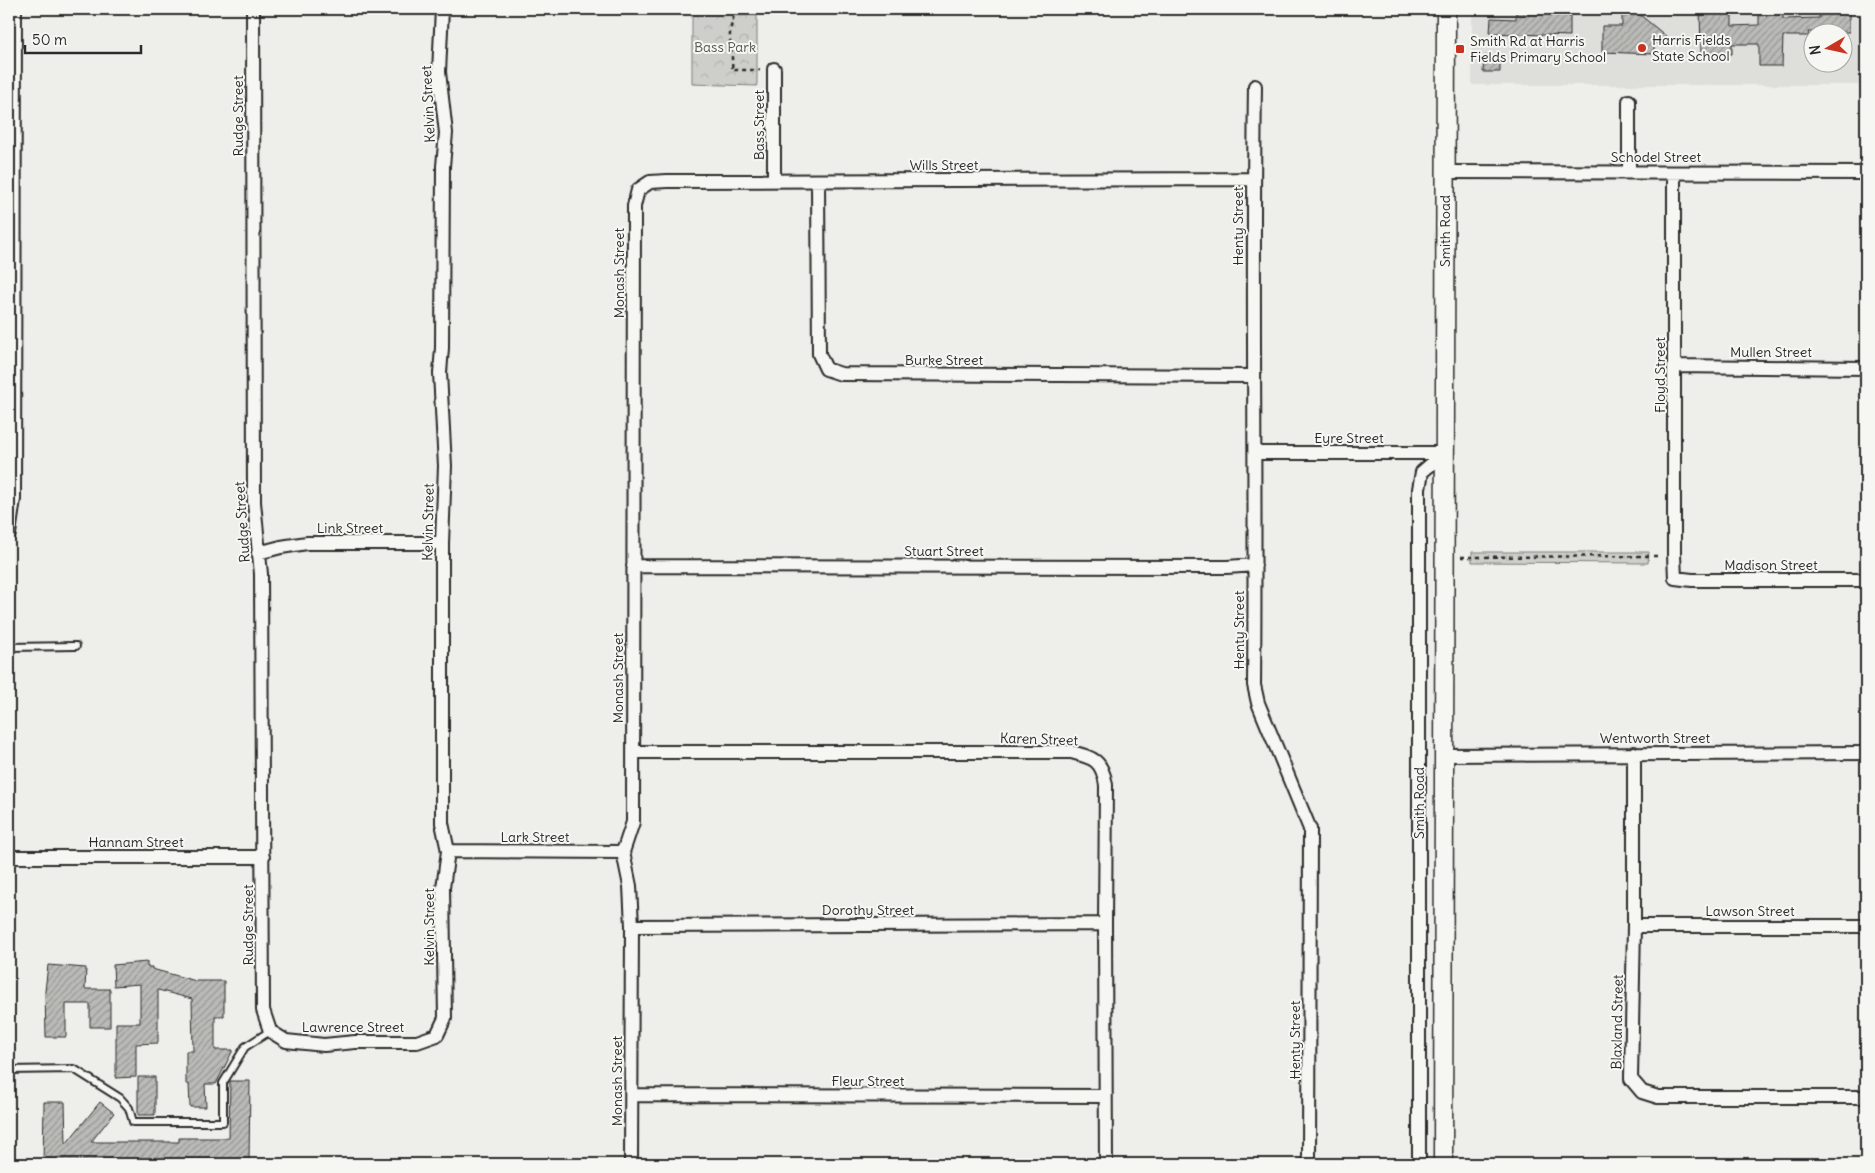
<svg xmlns="http://www.w3.org/2000/svg" width="1875" height="1173" font-family="Delius,sans-serif">
<defs>
<pattern id="grass-tufts" width="24" height="20" patternUnits="userSpaceOnUse" patternTransform="scale(1.25)"><rect width="24" height="20" fill="#cececa"/><path d="M3 7l-1-3M5 7V3M7 7l1-3M15 17l-1-3M17 17v-4M19 17l1-3" fill="none" stroke="#b1b1ae"/></pattern>
<pattern id="forest-crowns" width="20" height="18" patternUnits="userSpaceOnUse" patternTransform="scale(1.25)"><rect width="20" height="18" fill="#cececa"/><path d="M2 6a3 3 0 1 1 6 0M12 15a3 3 0 1 1 6 0" fill="none" stroke="#b1b1ae"/></pattern>
<pattern id="building-hatch" width="6" height="6" patternUnits="userSpaceOnUse" patternTransform="scale(1.25)"><rect width="6" height="6" fill="#babab7"/><path d="M-1 1l2-2M0 6l6-6M5 7l2-2" fill="none" stroke="#979795"/></pattern>
</defs>
<rect width="100%" height="100%" fill="#eeeeea"/>
<filter id="ink" filterUnits="userSpaceOnUse"><feTurbulence type="fractalNoise" baseFrequency=".02" numOctaves="2"/><feDisplacementMap in="SourceGraphic" scale="10" xChannelSelector="R" yChannelSelector="G"/><feConvolveMatrix kernelMatrix="1 2 1 2 8 2 1 2 1" color-interpolation-filters="sRGB"/></filter>
<g filter="url(#ink)">
<!-- built -->
<path fill="#dededb" fill-rule="evenodd" d="M1472,9h394v76h-394zM1812,32h30v30h-30z"/>
<!-- grass -->
<path fill="url(#grass-tufts)" stroke="#7c7c7a" d="M1472,552h177l-1,11 -176,-1z"/>
<!-- forest -->
<path fill="url(#forest-crowns)" stroke="#7c7c7a" d="M692,9h65v77l-65,-2z"/>
<!-- building -->
<path fill="url(#building-hatch)" stroke="#2b2b2b" d="M1516,9h54v27l-80,-3 1,-15 25,1z
M1622,9h11l39,32 -18,3v10l-52,-2v-26h20z
M1700,9h32v17l27,-1v-16h24v10l36,-1v-9h30v23h-41l1,4h-26l-1,30h-23v-22h-27v10h-31z
M1484,56h16v16h-17z
M147,962v5h5v2l44,12h28v35h-9v34h18l-17,34h-11l1,23h-16l-1,-23h-3v-33h7l-1,-52 -34,-9v53l-22,1v33l-20,1v-55h24v-39l-26,2 -1,-21z
M48,965l38,3 -1,21h25v38h-20v-23h-24v33h-20l-1,-46z
M138,1077h17v38h-17z
M230,1081h20l-1,80 -78,-2v4l-128,1 1,-62h21l1,42 34,-42 14,11 -23,29h88v-4h50z"/>
<g fill="none" stroke-linecap="round" stroke-linejoin="round">
<!-- lane casing -->
<g stroke="#2b2b2b" stroke-width="10">
<path id="lane" d="M9,647l67,-1
M9,1070l65,-1 46,29 9,10 4,14h90v-39l22,-36 25,-16"/>
</g>
<!-- street casing -->
<g stroke="#2b2b2b" stroke-width="16">
<path id="street" d="M253,9l1,493 7,72 2,436 7,21 16,10 38,4 31,-3h62l20,-7 8,-17 -2,-130 5,-37 -6,-28v-280l3,-77 -5,-93 2,-25 1,-182 3,-33 -7,-61 3,-63
M774,69v111
M1255,86c-3,200 1,399 -1,599l4,18 52,126 -1,335
M1445,172l421,1
M1629,172v-71
M1674,173v382l1,23 17,2h174
M818,181l1,173 7,15 15,5 412,2
M1675,366l191,2
M1255,453h189
M9,534l5,-35 1,-490
M258,553l23,-6 26,-4h135
M633,566l594,1 28,-2
M633,752h438c23,6 31,8 35,33l-1,139 1,240
M1634,753v173l-3,153 11,13 16,5h208
M1443,755l423,-2
M448,851l175,1
M9,857h254
M632,926l473,-2
M1634,926h232
M632,1095l473,1
M631,1164l1,-238 -2,-40 -7,-34 10,-30 1,-616 4,-16 12,-8 17,-1 586,-2
M1419,1164v-675l3,-17 22,-19"/>
</g>
<!-- secondary casing -->
<g stroke="#2b2b2b" stroke-width="21">
<path id="secondary" d="M1443,1164l3,-1155"/>
</g>
<!-- path -->
<path stroke="#2b2b2b" stroke-width="2.5" stroke-dasharray="4 4" stroke-linecap="butt" d="M736,9c-3,10 -7,21 -6,32 1,10 3,19 2,29h28
M1461,557l199,-1"/>
<!-- lane -->
<use href="#lane" stroke="#f6f6f2" stroke-width="6"/>
<!-- street -->
<use href="#street" stroke="#f6f6f2" stroke-width="12"/>
<!-- secondary -->
<use href="#secondary" stroke="#f6f6f2" stroke-width="18"/>
</g>
</g>
<!-- markers -->
<g fill="#c8321e" stroke="#f6f6f2" stroke-width="2">
<circle cx="1642" cy="48" r="5"/>
<rect x="1455" y="44" width="10" height="10" rx="2.5"/>
</g>
<g text-anchor="middle" stroke-width="4" stroke-linejoin="round" paint-order="stroke">
<!-- poi labels -->
<g font-size="14" fill="#2b2b2b" stroke="#f6f6f2" text-anchor="start">
<text x="1652" y="45">Harris Fields<tspan x="1652" dy="16">State School</tspan></text>
<text x="1470" y="46">Smith Rd at Harris<tspan x="1470" dy="16">Fields Primary School</tspan></text>
</g>
<!-- park labels -->
<g font-size="14" fill="#545453" stroke="#f6f6f2">
<text x="725" y="52">Bass Park</text>
</g>
<!-- street labels -->
<g font-size="14" fill="#2b2b2b" stroke="#f6f6f2">
<text transform="translate(428 104) rotate(-93)" y="5">Kelvin Street</text>
<text transform="translate(238 116) rotate(-90)" y="5">Rudge Street</text>
<text transform="translate(759 125) rotate(-90)" y="5">Bass Street</text>
<text x="1656" y="162">Schodel Street</text>
<text x="944" y="170">Wills Street</text>
<text transform="translate(1238 226) rotate(-90)" y="5">Henty Street</text>
<text transform="translate(1445 231) rotate(-90)" y="5">Smith Road</text>
<text transform="translate(619 273) rotate(-90)" y="5">Monash Street</text>
<text x="1771" y="357">Mullen Street</text>
<text x="944" y="365">Burke Street</text>
<text transform="translate(1660 375) rotate(-90)" y="5">Floyd Street</text>
<text x="1349" y="443">Eyre Street</text>
<text transform="translate(242 522) rotate(-94)" y="5">Rudge Street</text>
<text transform="translate(428 522) rotate(-89)" y="5">Kelvin Street</text>
<text x="350" y="533">Link Street</text>
<text x="944" y="556">Stuart Street</text>
<text x="1771" y="570">Madison Street</text>
<text transform="translate(1239 630) rotate(-90)" y="5">Henty Street</text>
<text transform="translate(618 678) rotate(-90)" y="5">Monash Street</text>
<text x="1655" y="743">Wentworth Street</text>
<text transform="translate(1039 739) rotate(2)" y="5">Karen Street</text>
<text transform="translate(1419 803) rotate(-90)" y="5">Smith Road</text>
<text x="535" y="842">Lark Street</text>
<text x="136" y="847">Hannam Street</text>
<text x="868" y="915">Dorothy Street</text>
<text x="1750" y="916">Lawson Street</text>
<text transform="translate(248 925) rotate(-90)" y="5">Rudge Street</text>
<text transform="translate(429 927) rotate(-90)" y="5">Kelvin Street</text>
<text transform="translate(1617 1022) rotate(-89)" y="5">Blaxland Street</text>
<text x="353" y="1032">Lawrence Street</text>
<text transform="translate(1295 1040) rotate(-90)" y="5">Henty Street</text>
<text transform="translate(617 1081) rotate(-90)" y="5">Monash Street</text>
<text x="868" y="1086">Fleur Street</text>
</g>
</g>
<!-- margin -->
<rect width="1875" height="1173" fill="none" stroke="#f6f6f2" stroke-width="30"/>
<rect x="15" y="15" width="1845" height="1143" fill="none" stroke="#2b2b2b" stroke-width="2" filter="url(#ink)"/>
<!-- north arrow -->
<g transform="translate(1828 48) rotate(261)"><circle r="24" fill="#f6f6f2" stroke="#a5a5a2"/>
<path d="M0-4L9 19L0 12L-9 19Z" fill="#c8321e"/>
<text y="-8" font-size="14" font-weight="bold" text-anchor="middle" fill="#2b2b2b">N</text>
</g>
<!-- scale -->
<path d="M25 45v8h116v-8" fill="none" stroke="#2b2b2b" stroke-width="2.5"/>
<text x="32" y="45" font-size="15" fill="#2b2b2b" stroke="#f6f6f2" stroke-width="4" paint-order="stroke">50 m</text>
</svg>
